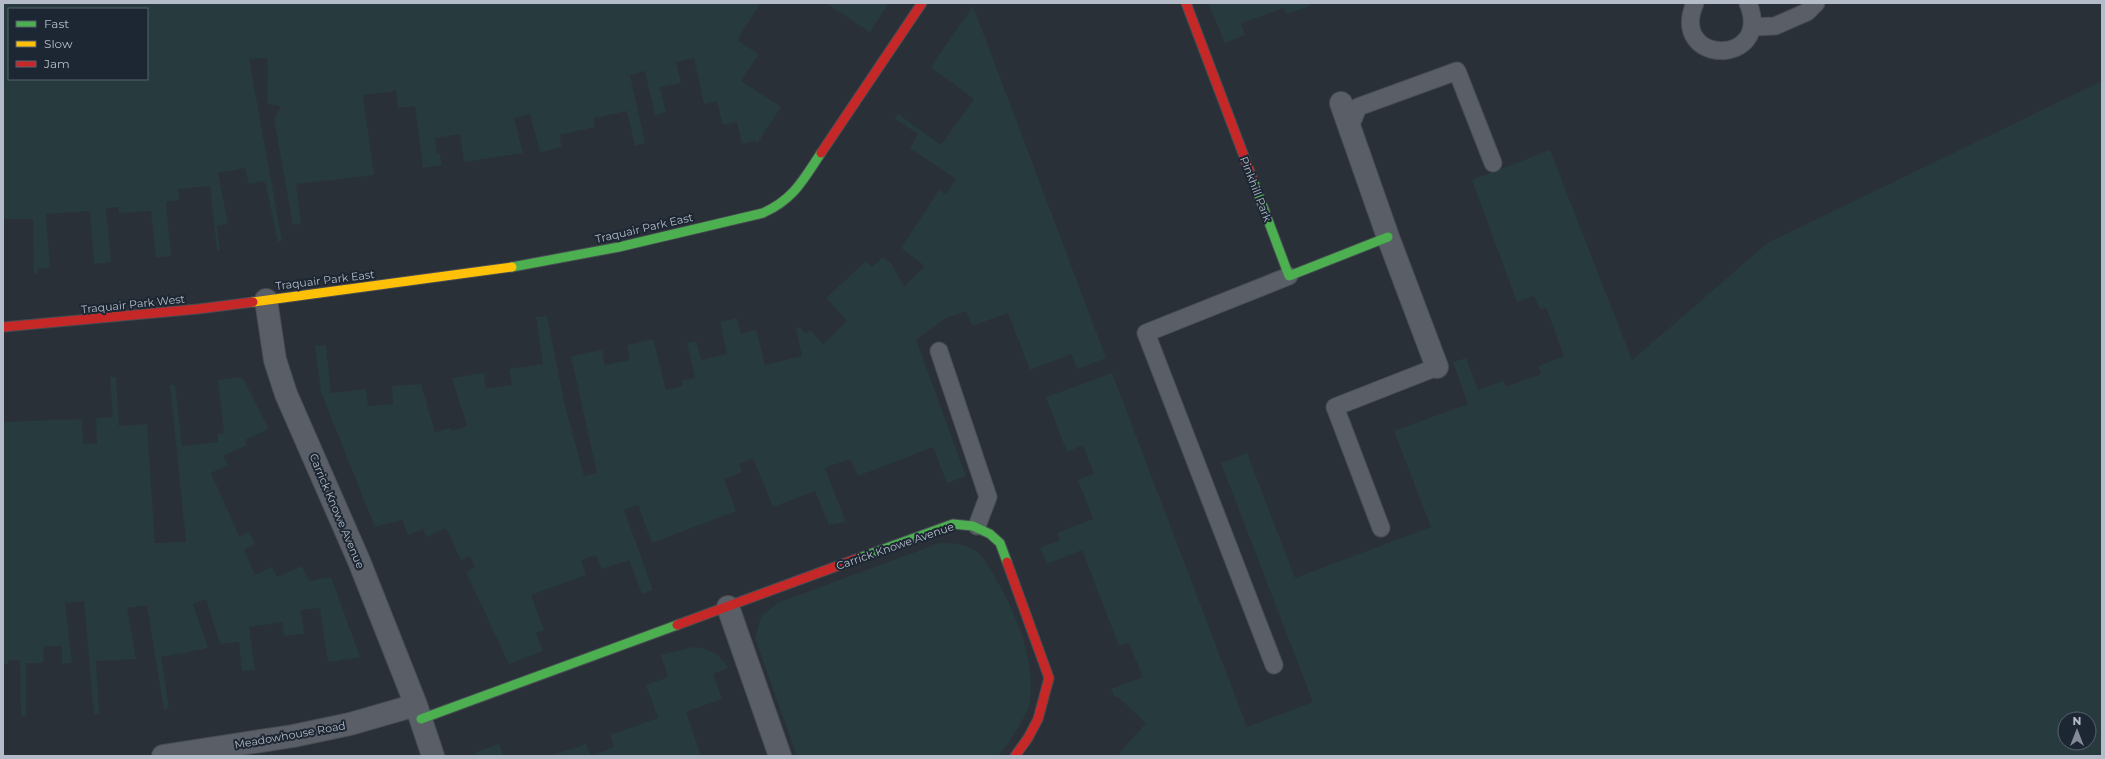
<svg xmlns="http://www.w3.org/2000/svg" width="2105" height="759" font-family="Montserrat,sans-serif">
<rect width="100%" height="100%" fill="#2a3038"/>
<!-- green -->
<path fill="#273a3e" fill-rule="evenodd" d="M3,3h758l-24,37 22,14 -18,27 40,26 -24,37 -2,-4 -13,4 -5,-22 -14,3 -6,-24 -13,3 -10,-46 -18,4 5,21 -21,4 6,25 -11,3 -10,-44 -15,4 15,68 -10,3 -8,-35 -33,7 1,9 -36,8 3,12 -22,5 -10,-38 -16,4 9,35 -59,9 -4,-28 -25,4 2,16h3l2,11 -19,3 -8,-62 -17,2 -2,-17 -33,4 11,80 -78,9 5,40 -8,1 -19,-106 7,-12 -14,-4 1,-37 -1,-8 -18,1 33,182 -4,1 -13,-61 -16,3 -4,-16 -27,5 10,51 -11,2 3,24 -3,1 -7,-65 -32,3 1,11 -13,2 5,54 -15,2 -5,-47 -32,2v-6l-13,1 5,54 -17,2 -4,-53 -44,3 4,54 -13,1v5h-3l-1,-55h-30zM9,9h138v70h-138z
M826,3h63l-19,29z
M1208,3h102v3l-24,8 -2,-6 -43,15 4,12 -20,8z
M973,6l133,352 -29,11 -6,-15 -41,16 -22,-57 -36,13 -6,-15 -22,8 -28,21 50,136 -19,7 -14,-36 -75,29 -8,-17 -25,9 21,54 -17,3 -14,-34 -42,16 -20,-49 -14,6 3,8 -18,7 12,32 -84,32 -14,-38 -14,5 29,80 -11,4 -13,-34 -27,9 -6,-14 -15,5 5,15 -55,20 13,35 -8,3 7,18 -34,13 -43,-92 9,-5 -5,-11 -9,4 -15,-32 -19,9 -4,-8 -15,6 -6,-15 -27,7 -54,-135 -6,-46 11,-1 5,48 35,-4 2,17 25,-2 -1,-18 29,-2 14,48 15,-4 2,3 15,-5 -15,-48 32,-5 2,16 26,-4 -3,-16 34,-5 -7,-47 11,-1 17,86 20,74 13,-3 -26,-117 31,-6 3,15 25,-5 -3,-15 26,-6 13,51 17,-4 -1,-5 13,-3 -8,-35 9,-2 5,19 26,-6 -7,-32 17,-4 4,16 15,-4 9,35 37,-9 -6,-28 4,-1 6,7 4,-4 13,14 24,-23 -21,-23 40,-37 6,6 11,-10 8,6 13,24 21,-21 -24,-18 38,-58 7,4 10,-15 -46,-31 8,-14 -23,-15 3,-5 43,31 33,-46 -43,-32z
M2102,81v675h-985l29,-33 -26,-24 1,-1 -7,-2 -3,-7 32,-12 -14,-34 -10,3 -37,-96 -35,14 -7,-16 20,-8 -3,-7 36,-14 -15,-39 16,-6 -11,-29 -16,7 -21,-55 66,-24 135,354 66,-25 -92,-239 26,-10 48,125 136,-51 -37,-96 74,-27 -15,-42 13,-4 12,32 25,-9 3,6 35,-13 -3,-8 26,-10 -18,-49 -6,3 -6,-14 -17,6 -45,-122 78,-30 82,210 137,-118zM2065,719h24v24h-24z
M110,377h6l3,49 28,-2 8,119 31,-1 -16,-157h5l7,61 36,-4v-8l6,-1 -6,-53 24,-3 27,52 -24,11 2,5 -24,11 5,9 -17,8 28,63 10,-4 6,12 -11,6 11,25 17,-8 5,10 25,-11 7,15 22,-4 29,80 -32,5 -8,-54 -19,2 3,24 -20,2 -2,-14 -33,5 6,43 -13,1 -3,-29 -19,2 -14,-45 -13,5 15,44 -47,9 8,51 -5,2 -17,-105 -20,3 9,51 -40,2 3,53h-5l-10,-113 -19,2 7,60h-10v-17h-18l-1,17h-17v53h-5l-1,-56h-12v4h-5v-242l79,-3 1,25h14l-1,-26 17,-1z
M940,543c13,0 26,1 37,9 8,6 13,17 18,25 20,34 41,83 35,124 -3,16 -21,42 -32,55h-201l-42,-118 6,-21 16,-14z
M693,647c16,1 27,7 35,21l-15,6 9,25 -36,13 15,44h-151l36,-12 5,12 23,-9 -4,-12 48,-17 -12,-33 22,-8 -7,-22z
M499,744l4,12h-26l-1,-4z"/>
<g fill="none" stroke-linecap="round" stroke-linejoin="round">
<!-- lane casing -->
<g stroke="#484c53" stroke-width="19">
<path id="lane" d="M1695,3c-27,63 79,64 53,0
M1752,27l23,-1 32,-14 9,-9
M1350,127l8,-20 99,-36 36,92
M939,351l49,146 -11,29
M1381,528l-46,-121 102,-40
M1274,665l-128,-332 143,-57"/>
</g>
<!-- street casing -->
<g stroke="#484c53" stroke-width="24">
<path id="street" d="M1341,103l47,134 49,130
M266,300l9,60 11,34 73,167 57,144 17,51
M728,607l52,149
M163,756l130,-20 57,-12 66,-19"/>
</g>
<!-- fast casing -->
<g stroke="#484c53" stroke-width="11">
<path id="fast" d="M1253,180l36,96 99,-39
M512,267l107,-20 144,-34c31,-14 40,-33 58,-60
M859,558l94,-34 20,2 17,8 10,9 7,19
M421,719l256,-94"/>
</g>
<!-- slow casing -->
<g stroke="#484c53" stroke-width="11">
<path id="slow" d="M253,302l259,-35"/>
</g>
<!-- jam casing -->
<g stroke="#484c53" stroke-width="11">
<path id="jam" d="M1186,3l67,177
M821,153l101,-150
M3,327l195,-18 55,-7
M1007,562l42,116 -11,41 -10,19 -13,18
M677,625l182,-67"/>
</g>
<!-- lane -->
<use href="#lane" stroke="#5a5e66" stroke-width="17"/>
<!-- street -->
<use href="#street" stroke="#5a5e66" stroke-width="22"/>
<!-- fast -->
<use href="#fast" stroke="#4caf50" stroke-width="9"/>
<!-- slow -->
<use href="#slow" stroke="#ffc107" stroke-width="9"/>
<!-- jam -->
<use href="#jam" stroke="#c62828" stroke-width="9"/>
</g>
<g text-anchor="middle" stroke-width="4" stroke-linejoin="round" paint-order="stroke">
<!-- street labels -->
<g font-size="11" fill="#b4bcc9" stroke="#1d2633">
<text transform="translate(1256 189) rotate(69)" y="4">Pinkhill Park</text>
<text transform="translate(644 228) rotate(-13)" y="4">Traquair Park East</text>
<text transform="translate(325 280) rotate(-7)" y="4">Traquair Park East</text>
<text transform="translate(133 304) rotate(-6)" y="4">Traquair Park West</text>
<text transform="translate(337 511) rotate(67)" y="4">Carrick Knowe Avenue</text>
<text transform="translate(895 546) rotate(-19)" y="4">Carrick Knowe Avenue</text>
<text transform="translate(290 735) rotate(-10)" y="4">Meadowhouse Road</text>
</g>
</g>
<!-- border -->
<rect width="2105" height="759" fill="none" stroke="#b4bcc9" stroke-width="8"/>
<!-- legend -->
<rect x="8" y="8" width="140" height="72" fill="#1d2633" stroke="#59626f"/>
<rect x="16" y="21" width="20" height="6" fill="#4caf50" stroke="#59626f"/>
<text x="44" y="28" font-size="12" fill="#b4bcc9">Fast</text>
<rect x="16" y="41" width="20" height="6" fill="#ffc107" stroke="#59626f"/>
<text x="44" y="48" font-size="12" fill="#b4bcc9">Slow</text>
<rect x="16" y="61" width="20" height="6" fill="#c62828" stroke="#59626f"/>
<text x="44" y="68" font-size="12" fill="#b4bcc9">Jam</text>
<!-- north arrow -->
<g transform="translate(2077 731)"><circle r="19" fill="#1d2633" stroke="#59626f"/>
<path d="M0-3L7 15L0 10L-7 15Z" fill="#848b96"/>
<text y="-6" font-size="11" font-weight="bold" text-anchor="middle" fill="#b4bcc9">N</text>
</g>
</svg>
